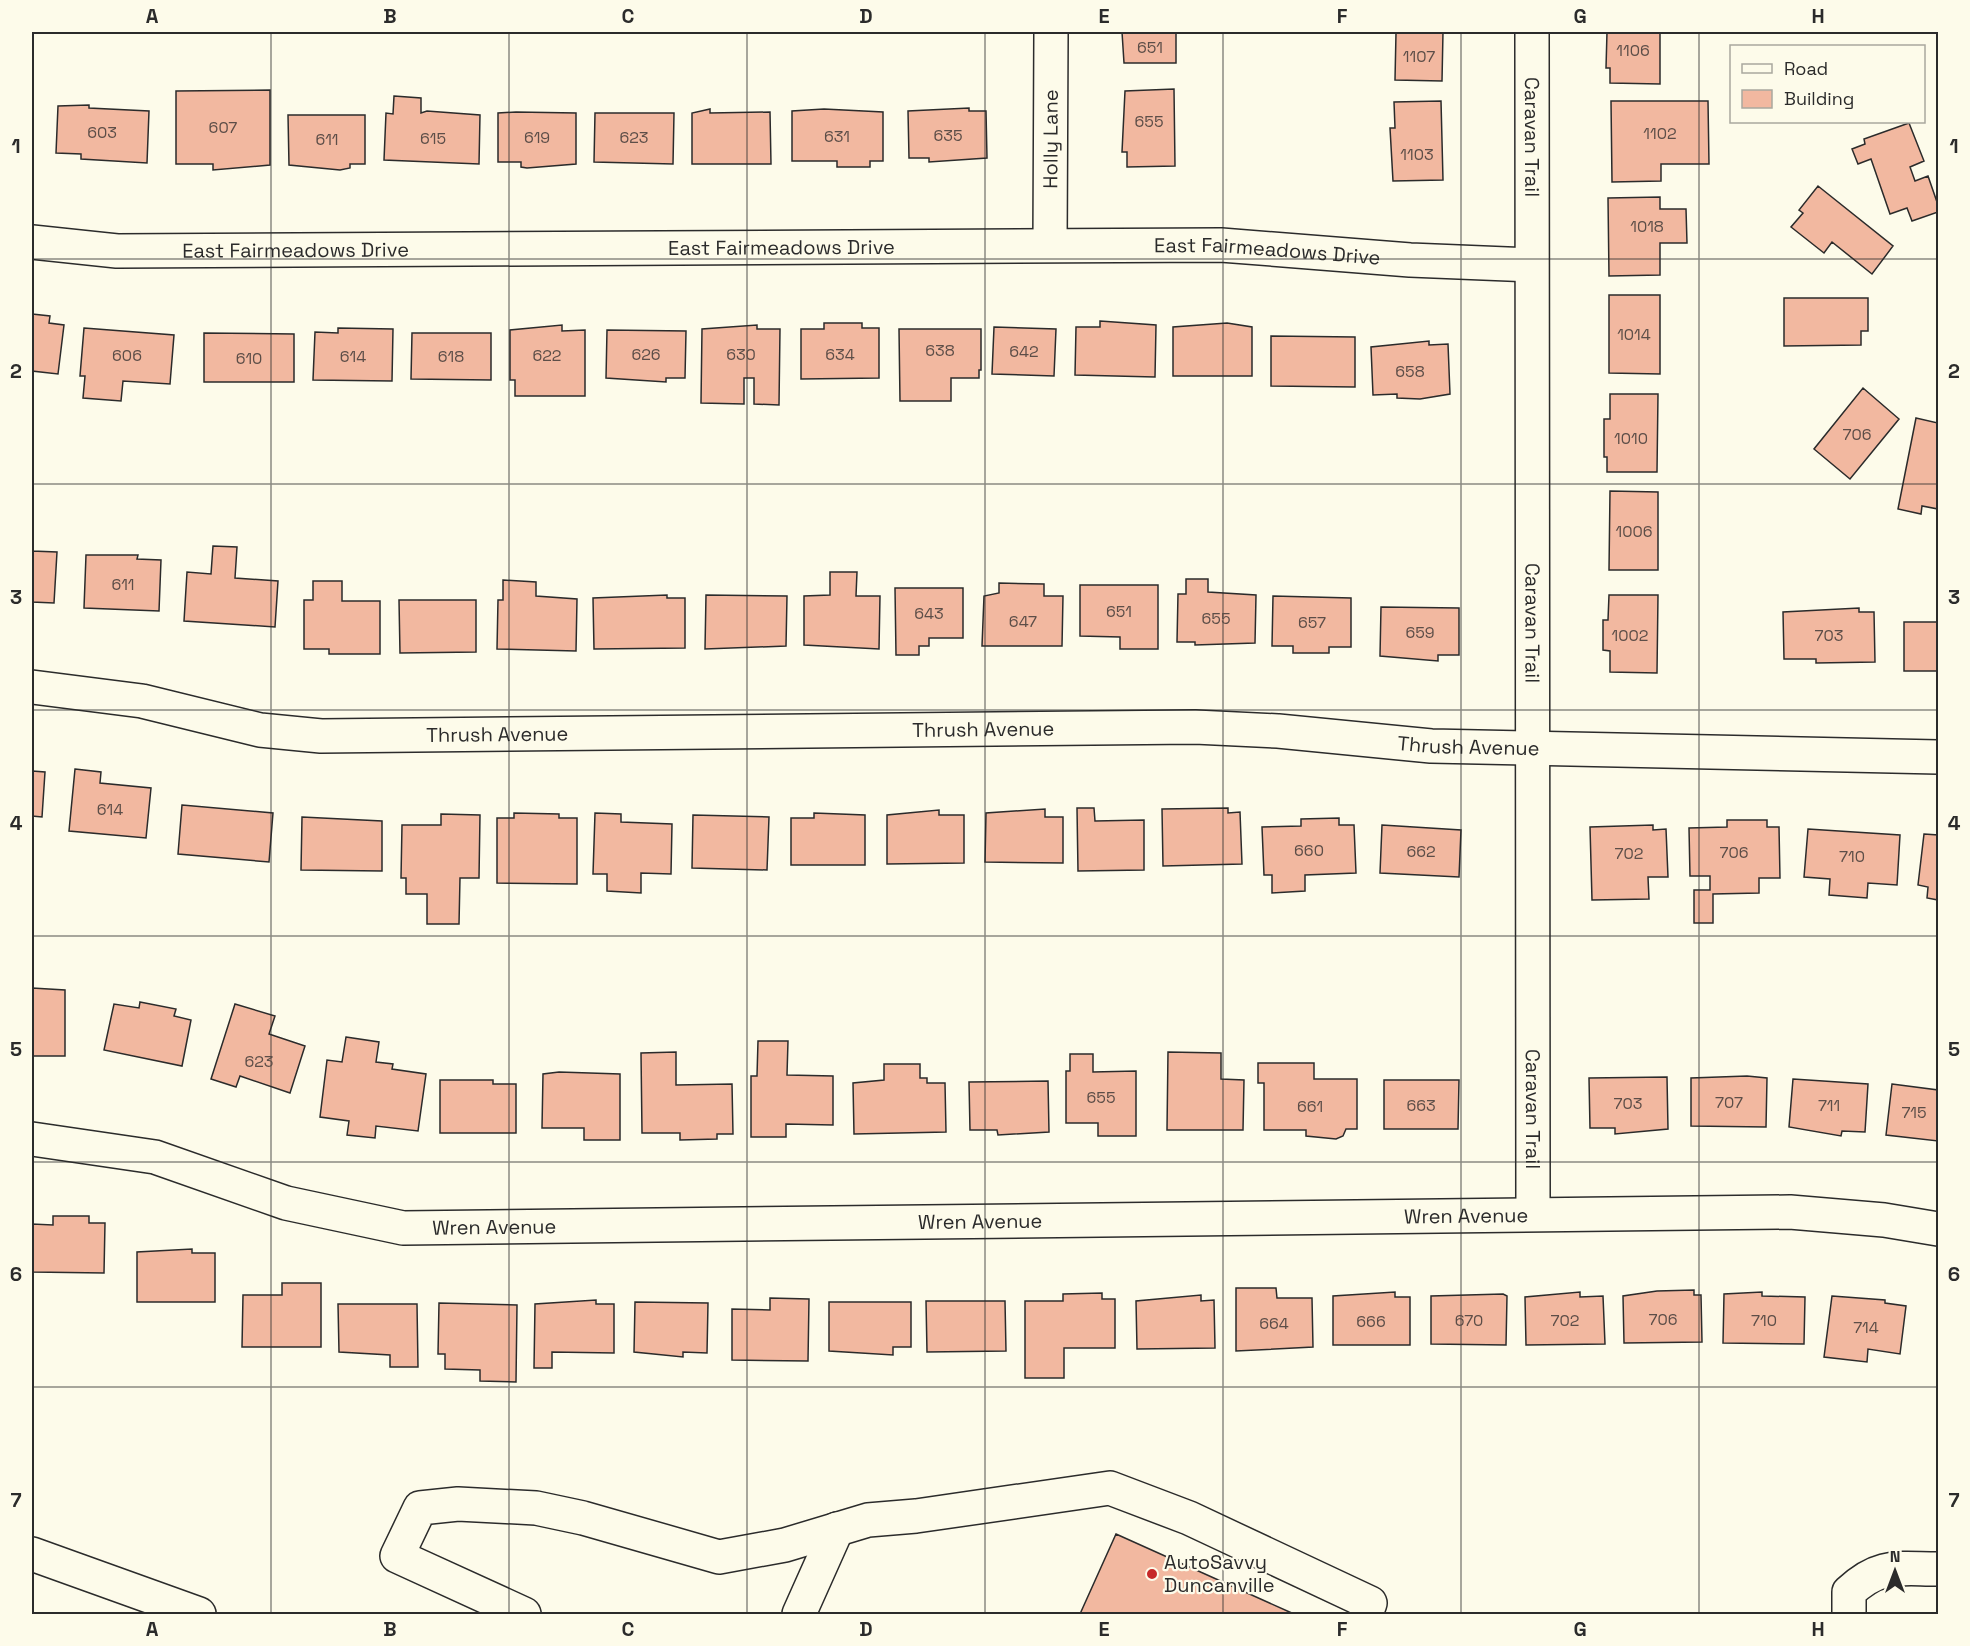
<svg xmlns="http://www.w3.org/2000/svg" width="1970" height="1646" font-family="'Space Grotesk',sans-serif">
<rect width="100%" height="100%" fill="#fdfbea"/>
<!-- building -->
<path fill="#f2b8a0" stroke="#2b2b2b" stroke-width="1.5" d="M1122,32h54v31h-52z
M1373,32h70l-1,49 -47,-1 1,-47z
M1607,32h53v52l-50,-1v-15h-4z
M1174,89l1,77 -48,1v-15h-5l3,-61z
M270,90v75l-57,5v-6h-37v-73z
M394,96l27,2v15l6,-2 53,4 -1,49 -95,-4 2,-47 7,1z
M1441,101l2,79 -50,1 -3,-53h5l-1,-26z
M1611,101h97l1,63h-48v17l-49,1z
M89,105v3l60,3 -2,52 -66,-4v-5l-25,-1 2,-47z
M969,108v3h17l1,47 -58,4v-4h-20l-1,-47z
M710,109v4l60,-1 1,52h-79v-51z
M824,109l59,3v49h-13v6h-33v-6h-45v-50z
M516,112l60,1v51l-49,4 -6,-1v-5h-23v-49z
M595,113h79l-1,51 -79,-2z
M288,115h77v49h-15v4l-10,2 -51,-5z
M1909,123l15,38 -14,6 5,14 13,-5 10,29v7l-26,9 -5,-13 -17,6 -19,-55 -13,5 -6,-15 13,-5 -1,-5z
M1818,186l75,60 -21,28 -40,-32 -8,11 -33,-26 12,-14 -4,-3z
M1660,197v12h26l1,34h-27v32l-51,1 -1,-78z
M1609,295h51v79l-51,-1z
M1784,298h84v33h-7v14l-77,1z
M32,314l18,2 -1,7 15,2 -6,49 -26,-3z
M1100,321l56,4 -1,52 -80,-2 1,-48h24z
M824,323h38v5h17v50l-78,1v-50h23z
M1227,323l25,4v49h-79v-49z
M562,325v6l23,-1v66h-70v-16h-5v-50z
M757,325v4h23l-1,76 -25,-1v-26h-10v26l-43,-1 1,-74z
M994,327l62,2 -2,47 -62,-2z
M84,328l90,7 -4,49 -47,-3 -2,20 -38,-3 2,-22h-5z
M338,328l55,1 -1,52 -79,-1 2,-48 23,1z
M899,329h82v41h-2v8h-28v23h-51z
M607,330l79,1 -1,47h-19v4l-60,-4z
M204,333l90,1v48h-90z
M412,333h79v47l-80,-1z
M1271,336l84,1v50l-84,-1z
M1429,341v4l19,-1 2,50 -30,5 -23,-1v-4l-24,1 -2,-48z
M1863,388l36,31 -49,60 -36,-30z
M1610,394h48l-1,78h-50v-15h-3v-38h6z
M1916,418l22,5v86l-16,-3 -1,8 -23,-5z
M1610,491l48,1v78h-49z
M213,546l24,1 -2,31 43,3 -3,46 -91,-6 3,-49 24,2z
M32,548v3l25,1 -3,51 -22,-1z
M86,555h52l-1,4 24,1 -2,51 -75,-3z
M830,572h27l-1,24h24l-1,53 -75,-4v-49l26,-1z
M1186,579h22v13l48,3 -1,48 -60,2v-3h-18l1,-48h8z
M503,580l33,2v14l41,3 -1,52 -79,-2 1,-49h5z
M313,581h29v20h38v53h-51v-5h-25v-49h9z
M999,583l45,1v12h19l-1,50h-80l2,-50 15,-3z
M1080,585h78v64h-38v-12l-40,-1z
M895,588h68v50h-34v8h-10v9h-23z
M667,595v3h18v50l-91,1 -1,-51z
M706,595l81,1 -1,50 -81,3z
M1609,595h49l-1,78 -47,-1v-21l-7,-1v-30h5z
M1273,596l78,2v49h-22v6h-36v-7h-21z
M399,600h77v52l-76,1z
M1381,607l78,1v47h-21v6l-58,-5z
M1859,608v4h15l1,50 -59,1v-4h-32l-1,-47z
M1904,622h34v49h-34z
M75,769l26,3 -1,11 51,5 -5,50 -77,-7z
M32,771l13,1 -3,45 -10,-1z
M182,805l91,8 -4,49 -91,-8z
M1077,808h17l1,13 49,-1v50l-66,1z
M1228,808v5l12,-1 2,52 -79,2 -1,-57z
M1045,809v8h18v46l-78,-1 1,-49z
M939,810v5h25v48l-77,1v-49z
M514,813l45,1v4h18v66l-80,-1v-65h17z
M595,813l26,1v8l51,2 -1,50 -30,-1v20l-34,-2v-17h-14z
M814,813l51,2v50h-74v-47h23z
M441,814l39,1 -1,63h-19l-1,46h-32v-30h-21v-16h-5l1,-53h39z
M693,815l76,2 -2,53 -75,-2z
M302,817l80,4v50l-81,-1z
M1339,818v7h15l2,48 -51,2v16l-33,2v-18h-8l-2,-48 39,-1v-7z
M1727,820h40v7h12l1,51h-21v15l-46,1v29h-19v-33h16v-14h-20l-1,-48 38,-1z
M1382,825l79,5 -2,47 -79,-4z
M1653,825v5l13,-1 2,48h-20l1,22 -57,1 -2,-73z
M1808,829l92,6 -3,50 -29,-2 -1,15 -38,-3 1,-16 -26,-2z
M1924,834l14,1v65l-11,-2 1,-11 -10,-2z
M32,988l33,2v66h-33z
M140,1002l36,7 -2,7 17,4 -9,46 -78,-16 10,-46 25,4z
M235,1004l40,12 -6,18 36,12 -15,47 -50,-17 -4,11 -25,-8z
M346,1037l33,5 -3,20 17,2 -1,5 34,5 -8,57 -42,-5 -1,12 -28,-3 2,-14 -29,-4 7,-57 15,2z
M758,1041h30l-1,34 46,1v49l-47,-1v13h-35v-61h6z
M676,1052v33l56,-1 1,50h-16v5l-37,1v-7h-38l-1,-80z
M1168,1052l53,1v26l23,1 -1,50h-76z
M1070,1054h23v18l43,-1v65h-38v-13h-32v-52h4z
M1258,1063h56v16h43v50h-11l-3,7 -7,3 -30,-3v-6h-42v-47h-6z
M884,1064h36v14h7v5h18l1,49 -92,2 -1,-51 31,-3z
M559,1072l61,2v66h-36v-12h-42l1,-54z
M1747,1076l20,2 -1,49 -75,-1v-48z
M1667,1077l1,52 -53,5v-6h-25l-1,-50z
M1793,1079l75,5 -3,48 -23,-1 -1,5 -52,-9z
M440,1080h53v4h23v49h-76z
M1384,1080h75l-1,49h-74z
M1048,1081l1,51 -51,3 -1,-5h-27l-1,-48z
M1892,1084l46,6v51l-52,-6z
M53,1216h36v7h16l-1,50 -72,-1v-48l21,1z
M192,1249v4h23v49h-78v-50z
M282,1283h39v64h-79l1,-52h39z
M1236,1288h40l1,10h35l1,49 -77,4z
M1694,1290v5h7l1,47 -78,1 -1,-47 34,-5z
M1395,1292v5h15v48h-77v-49z
M1580,1292v5l23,-1 2,48 -79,1 -1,-48z
M1762,1292v4l43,1 -1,47 -81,-1 1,-49z
M1102,1293v6h13v49h-51v30h-39v-77h38v-7z
M1503,1294l4,2 -1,49 -75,-1v-48z
M1201,1295v6l13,-1 1,48 -78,1 -1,-48z
M1832,1296l53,4v3l21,3 -6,48 -32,-5 -1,13 -43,-5z
M770,1298l39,1 -1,62 -76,-1v-51l38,1z
M596,1300v4h18v49l-62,-1v16h-18l1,-64z
M926,1301h79l1,50 -79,1z
M635,1302l73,1 -1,50 -24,-1v5l-49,-5z
M829,1302h82v45h-18v8l-64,-4z
M439,1303l78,2 -1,77 -36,-1v-11l-35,-1v-15h-7z
M338,1304h79l1,63h-28v-12l-51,-3z
M1116,1534l178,80h-214z"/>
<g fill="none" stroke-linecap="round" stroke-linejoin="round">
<!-- minor casing -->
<g stroke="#2b2b2b" stroke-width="36">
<g id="minor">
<path id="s1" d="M1532,32l1,1181"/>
<path id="s2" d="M32,242l85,9 1104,-6 189,15 121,5"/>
<path id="s3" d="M1050,245l1,-213"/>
<path id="s4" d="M32,687l110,14 118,29 61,6 874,-9 83,4 153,15 507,11"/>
<path id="s5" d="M32,1139l123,18 131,46 117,25 1387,-16 94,8 54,9"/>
<path d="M524,1614l-127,-58 23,-48 38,-4 78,4 47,10 136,39 66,-12 83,-25 48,-4 194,-28 79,30 181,85 -4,11"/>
<path d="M799,1614l38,-85"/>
<path d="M1849,1614v-22c31,-29 49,-23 89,-23"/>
</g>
</g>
<!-- major casing -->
<g stroke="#2b2b2b" stroke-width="36">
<path id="major" d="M32,1554l167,60"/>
</g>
<!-- minor -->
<use href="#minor" stroke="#fdfbea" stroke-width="33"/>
<!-- major -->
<use href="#major" stroke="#fdfbea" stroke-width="33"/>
</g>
<!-- grid -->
<path fill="none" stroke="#2b2b2b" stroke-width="1.5" stroke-opacity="0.55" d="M271,32v1582M509,32v1582M747,32v1582M985,32v1582M1223,32v1582M1461,32v1582M1699,32v1582M32,259h1906M32,484h1906M32,710h1906M32,936h1906M32,1162h1906M32,1387h1906"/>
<!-- markers -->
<circle fill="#c62828" stroke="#fdfbea" stroke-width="2" cx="1152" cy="1574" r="6"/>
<g text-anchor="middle" stroke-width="4.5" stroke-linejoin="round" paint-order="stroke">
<!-- number labels -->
<g font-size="16" fill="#5d4e48">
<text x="1150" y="53">651</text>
<text x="1633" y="56">1106</text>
<text x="1419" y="62">1107</text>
<text x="1149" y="127">655</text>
<text x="223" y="133">607</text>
<text x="102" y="138">603</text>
<text x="1660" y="139">1102</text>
<text x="948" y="141">635</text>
<text x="837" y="142">631</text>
<text x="537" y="143">619</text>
<text x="634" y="143">623</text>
<text x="433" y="144">615</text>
<text x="327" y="145">611</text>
<text x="1417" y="160">1103</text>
<text x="1647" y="232">1018</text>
<text x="1634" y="340">1014</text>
<text x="940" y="356">638</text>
<text x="1024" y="357">642</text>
<text x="646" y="360">626</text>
<text x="741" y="360">630</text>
<text x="840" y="360">634</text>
<text x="127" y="361">606</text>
<text x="547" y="361">622</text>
<text x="353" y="362">614</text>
<text x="451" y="362">618</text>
<text x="249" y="364">610</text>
<text x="1410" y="377">658</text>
<text x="1857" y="440">706</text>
<text x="1631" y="444">1010</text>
<text x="1634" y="537">1006</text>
<text x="123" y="590">611</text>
<text x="1119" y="617">651</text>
<text x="929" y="619">643</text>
<text x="1216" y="624">655</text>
<text x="1023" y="627">647</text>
<text x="1312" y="628">657</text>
<text x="1420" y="638">659</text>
<text x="1630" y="641">1002</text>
<text x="1829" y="641">703</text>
<text x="110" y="815">614</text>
<text x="1309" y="856">660</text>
<text x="1421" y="857">662</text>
<text x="1734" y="858">706</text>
<text x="1629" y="859">702</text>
<text x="1852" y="862">710</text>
<text x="259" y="1067">623</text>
<text x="1101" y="1103">655</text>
<text x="1729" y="1108">707</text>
<text x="1628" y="1109">703</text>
<text x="1421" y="1111">663</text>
<text x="1829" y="1111">711</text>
<text x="1310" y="1112">661</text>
<text x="1914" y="1118">715</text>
<text x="1663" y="1325">706</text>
<text x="1469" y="1326">670</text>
<text x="1565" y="1326">702</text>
<text x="1764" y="1326">710</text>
<text x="1371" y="1327">666</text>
<text x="1274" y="1329">664</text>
<text x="1866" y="1333">714</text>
</g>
<!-- street labels -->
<g font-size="20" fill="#2b2b2b" stroke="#fdfbea">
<text dy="7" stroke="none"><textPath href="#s1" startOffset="105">Caravan Trail</textPath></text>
<text dy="7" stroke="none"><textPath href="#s3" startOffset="106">Holly Lane</textPath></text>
<text dy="7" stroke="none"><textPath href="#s2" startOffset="750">East Fairmeadows Drive</textPath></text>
<text dy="7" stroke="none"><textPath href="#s2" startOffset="264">East Fairmeadows Drive</textPath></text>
<text dy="7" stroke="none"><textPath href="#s2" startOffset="1236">East Fairmeadows Drive</textPath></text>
<text dy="7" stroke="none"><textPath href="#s1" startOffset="591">Caravan Trail</textPath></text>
<text dy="7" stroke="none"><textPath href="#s4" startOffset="956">Thrush Avenue</textPath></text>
<text dy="7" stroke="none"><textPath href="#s4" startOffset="470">Thrush Avenue</textPath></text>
<text dy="7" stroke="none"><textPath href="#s4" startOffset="1442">Thrush Avenue</textPath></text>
<text dy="7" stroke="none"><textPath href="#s1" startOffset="1077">Caravan Trail</textPath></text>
<text dy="7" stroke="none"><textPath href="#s5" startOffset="1446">Wren Avenue</textPath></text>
<text dy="7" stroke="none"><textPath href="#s5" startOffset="960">Wren Avenue</textPath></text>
<text dy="7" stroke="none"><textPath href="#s5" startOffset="474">Wren Avenue</textPath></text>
</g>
<!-- poi labels -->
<g font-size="20" fill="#2b2b2b" stroke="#fdfbea" text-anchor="start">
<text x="1164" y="1569">AutoSavvy<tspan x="1164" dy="23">Duncanville</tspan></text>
</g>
</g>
<!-- border -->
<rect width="1970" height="1646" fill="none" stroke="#fdfbea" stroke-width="66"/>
<!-- legend -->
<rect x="1730" y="45" width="195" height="78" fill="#fdfbea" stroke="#a9a89e" stroke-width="1.5"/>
<rect x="1742" y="64" width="30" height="9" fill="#fdfbea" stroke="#a9a89e" stroke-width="1.5"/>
<text x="1784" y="75" font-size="18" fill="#2b2b2b">Road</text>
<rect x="1742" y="90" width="30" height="18" fill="#f2b8a0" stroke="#a9a89e" stroke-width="1.5"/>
<text x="1784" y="105" font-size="18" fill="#2b2b2b">Building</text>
<!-- north arrow -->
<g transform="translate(1895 1571)" stroke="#fdfbea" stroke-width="4.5" paint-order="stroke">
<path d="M0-4.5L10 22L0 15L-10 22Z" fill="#2b2b2b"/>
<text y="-9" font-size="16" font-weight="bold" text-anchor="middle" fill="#2b2b2b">N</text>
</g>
<rect x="33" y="33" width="1904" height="1580" fill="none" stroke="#2b2b2b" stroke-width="2"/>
<g font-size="20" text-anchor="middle" font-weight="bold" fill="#2b2b2b">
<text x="152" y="23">A</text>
<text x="390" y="23">B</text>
<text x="628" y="23">C</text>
<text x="866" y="23">D</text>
<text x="1104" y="23">E</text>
<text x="1342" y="23">F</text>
<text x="1580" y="23">G</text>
<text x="1818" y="23">H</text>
<text x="16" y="153">1</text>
<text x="1954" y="153">1</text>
<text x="16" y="378">2</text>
<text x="1954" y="378">2</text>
<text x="16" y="604">3</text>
<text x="1954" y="604">3</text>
<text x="16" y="830">4</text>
<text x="1954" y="830">4</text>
<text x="16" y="1056">5</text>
<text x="1954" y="1056">5</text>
<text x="16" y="1281">6</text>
<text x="1954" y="1281">6</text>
<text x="16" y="1507">7</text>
<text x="1954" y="1507">7</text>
<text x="152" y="1636">A</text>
<text x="390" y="1636">B</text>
<text x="628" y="1636">C</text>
<text x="866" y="1636">D</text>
<text x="1104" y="1636">E</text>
<text x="1342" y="1636">F</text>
<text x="1580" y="1636">G</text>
<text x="1818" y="1636">H</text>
</g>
</svg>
